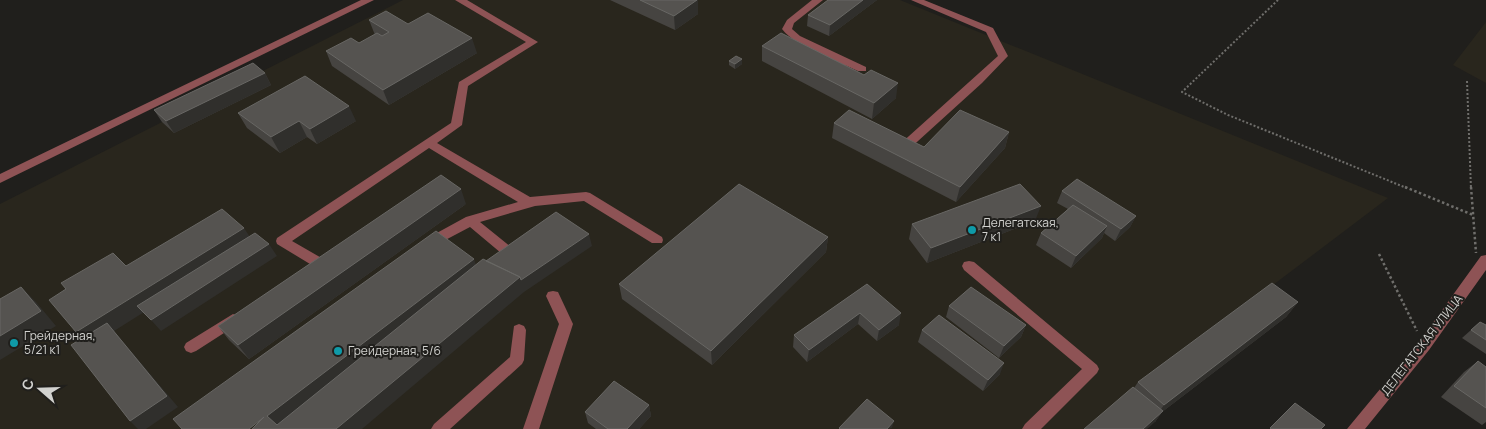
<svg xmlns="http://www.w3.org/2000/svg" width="1486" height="429" font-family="Manrope,sans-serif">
<rect width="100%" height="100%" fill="#201f1c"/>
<!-- built -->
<path fill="#29261d" d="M403,0h497l488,198 -305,231h-1083v-225z
M1486,22v61l-33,-18z"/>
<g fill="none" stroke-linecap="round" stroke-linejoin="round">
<!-- path-far1 -->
<path stroke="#6f6e6b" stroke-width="2" stroke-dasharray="2 2" stroke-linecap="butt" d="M1278,0l-96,92 46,23 181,74
M1467,81l4,108"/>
<!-- path -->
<path stroke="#6f6e6b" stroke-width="2.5" stroke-dasharray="2.5 2.5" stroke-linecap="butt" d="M1405,187l68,28
M1471,187l5,66
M1379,254l38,77"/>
<!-- minor -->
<path fill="#8e5355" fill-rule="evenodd" d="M361,0h13l-374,183v-9z
M455,0h12l71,42 -70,44 -6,39 -25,18 93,54 56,-5 4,1 72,44 1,3 -1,3h-10l-68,-42 -49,5 -55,16 31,25 2,3 -2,3h-10l-31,-26 -36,19h-10l-1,-3 1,-3 42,-23 52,-15 -89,-54 -137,93 33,19 2,4c-4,7 -13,12 -21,10l-2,-4 6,-6 -33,-20 -1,-3 1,-3 174,-115 8,-41 67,-40z
M812,0h11l-29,23 -2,6 8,7 66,31v4h-8c-23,-11 -60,-22 -76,-42l5,-9z
M911,0h13l69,28 15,28 -26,27 -75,68 -4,1 -6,-4 2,-3 99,-89 -12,-24z
M1486,255v15l-57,80 -64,79h-18l72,-87 62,-86z
M969,261l5,1 123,103 2,4 -2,4 -56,56h-19l3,-5 57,-55 -118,-99 -2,-4 2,-4z
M553,291l5,1 15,32 -34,105h-16l36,-105 -13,-28 2,-4z
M233,314l5,2 2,4 -2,4 -42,27 -5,2 -5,-2 -2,-4 2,-4z
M519,324l5,2 2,4 -2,30 -2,4 -72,65h-19l3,-5 76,-67 4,-31z"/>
</g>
<!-- wall -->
<path fill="#464441" d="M610,0h88v14l-23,16z
M828,0h49l-48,36 -22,-10 1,-11z
M369,20l39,4 69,29 -88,52 -57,-39 -6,-15 33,-8 16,-8z
M762,46l134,52 -24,21 -110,-58z
M729,61l13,3 -7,5 -6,-4z
M265,73l6,12 -97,48 -12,-11 -8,-12z
M238,113l118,8 -39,23 -10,-7 -27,16 -33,-25z
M834,123l90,24 85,-15 -4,16 -49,54 -124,-64z
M1062,191l74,25 -6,11 -15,14 -11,-8 -2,5 -31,30 -35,-23 5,-12 27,-24 -11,-6z
M466,204l-217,155 -20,-19 -11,-14z
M1035,221l-108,42 -18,-24 3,-15z
M828,237l-2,15 -114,113 -90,-66 -3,-15z
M867,284l32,41 -22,16 -19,-17 -51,38 -14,-15 1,-12z
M1298,302l-12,15 -124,95 -7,10 -21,-34 4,-6z
M949,306l77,19 -5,12 -22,21 -53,-41z
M1480,322l6,3v29l-24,-16z
M922,330l78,44 -17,17 -65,-49z
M1478,361l8,6v55l-4,3 -41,-28 23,-25z
M649,405l2,11 -12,13h-43l-8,-6 -3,-11z"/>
<!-- shaded-wall -->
<path fill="#302f2c" d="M697,0h1v14l-23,16 -1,-14z
M863,0h14l-48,36 1,-11z
M472,38l5,15 -88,52 -6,-15z
M742,59v5l-7,5v-5z
M265,73l6,12 -97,48 -8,-12z
M898,83l-2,15 -24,21 2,-16z
M349,106l7,15 -39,23 -7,-15z
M299,121l8,16 -27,16 -9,-16z
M1009,132l-4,16 -49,54 4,-15z
M461,189l5,15 -217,155 -11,-14z
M1041,206l-6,15 -108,42 4,-15z
M1136,216l-6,11 -15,14 6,-12z
M1107,226l-5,12 -31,30 5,-12z
M244,228l10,15 -140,88 64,76 -32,22h-8l-8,-8 -39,-75 -15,-14z
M589,234l3,12 -68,46 -162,137h-26l184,-152z
M828,237l-2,15 -114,113 -1,-14z
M269,244l8,12 -116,75 -10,-11z
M474,259l5,15 -200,155 -12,-13z
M21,287l15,15 20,24 -56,34v-24z
M1298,302l-12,15 -124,95 -7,10 -8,7h-4l11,-10 10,-14z
M860,313l-2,11 -51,38 2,-12z
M901,313l-2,12 -22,16 2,-11z
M1026,325l-5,12 -22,21 5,-12z
M1004,363l-4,11 -17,17 5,-11z
M649,405l2,11 -12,13h-12z
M894,421l-2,7 -5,1z"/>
<!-- building -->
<path fill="#555350" stroke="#686764" d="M640,0h57l-23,16z
M828,0h35l-33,25 -22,-10z
M386,11l22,13 20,-11 44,25 -89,52 -57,-39 25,-13 8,5 18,-10 5,3 7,-4 -20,-12z
M781,33l83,42 7,-5 27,13 -24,20 -112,-57z
M736,56l6,3 -7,5 -6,-3z
M253,63l12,10 -99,48 -12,-11z
M305,76l44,30 -39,23 -11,-8 -28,16 -33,-24z
M849,110l75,37 36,-37 49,22 -49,55 -126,-64z
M441,175l20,14 -223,156 -20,-19z
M1077,179l59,37 -15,13 -59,-38z
M739,184l89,53 -117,114 -92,-67z
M1020,184l21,22 -110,42 -19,-24z
M1073,205l34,21 -31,30 -35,-23z
M222,209l22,19 -168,104 -27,-32 17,-11 -5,-6 52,-30 13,13z
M556,212l33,22 -68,46 -1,-3 -34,-16z
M436,231l38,28 -207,157 10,9 206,-166 37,18 -184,152h-84l12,-12 -15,12h-67l-9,-10z
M255,233l14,11 -118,76 -14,-14z
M1272,283l26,19 -134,103 -26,-23z
M867,284l34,29 -22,17 -19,-17 -51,37 -15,-15z
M21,287l20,24 -41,25v-37z
M971,287l55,38 -22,21 -55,-40z
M939,315l65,48 -16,17 -66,-50z
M1480,322l6,3v15l-15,-10z
M107,323l60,73 -37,25 -59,-76z
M1478,361l8,6v41l-32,-22z
M614,381l35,24 -22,24h-19l-23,-17z
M1133,387l30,24 -20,18h-59z
M867,399l27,22 -7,8h-47l-1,-1z
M1295,403l30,22 -4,4h-50l-1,-1z"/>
<!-- markers -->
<g fill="#0f9aa8" stroke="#201f1c" stroke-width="2">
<circle cx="972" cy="230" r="5"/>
<circle cx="14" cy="343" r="5"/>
<circle cx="338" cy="351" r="5"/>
</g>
<g text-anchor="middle" stroke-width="4" stroke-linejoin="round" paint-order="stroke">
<!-- poi labels -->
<g font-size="12" fill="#d2d2cf" stroke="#201f1c" text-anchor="start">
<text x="982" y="227">Делегатская,<tspan x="982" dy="14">7 к1</tspan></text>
<text x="24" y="340">Грейдерная,<tspan x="24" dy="14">5/21 к1</tspan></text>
<text x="348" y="355">Грейдерная, 5/6</text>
</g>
<!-- street labels -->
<g font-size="12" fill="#d2d2cf" stroke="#201f1c">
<text transform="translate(1422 345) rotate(-52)" y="4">ДЕЛЕГАТСКАЯ УЛИЦА</text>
</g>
</g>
<!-- north arrow -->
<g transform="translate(40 389) rotate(290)" stroke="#201f1c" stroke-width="4" paint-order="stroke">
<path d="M0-4L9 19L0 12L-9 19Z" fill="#d2d2cf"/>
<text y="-8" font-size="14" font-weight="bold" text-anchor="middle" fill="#d2d2cf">С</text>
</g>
</svg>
